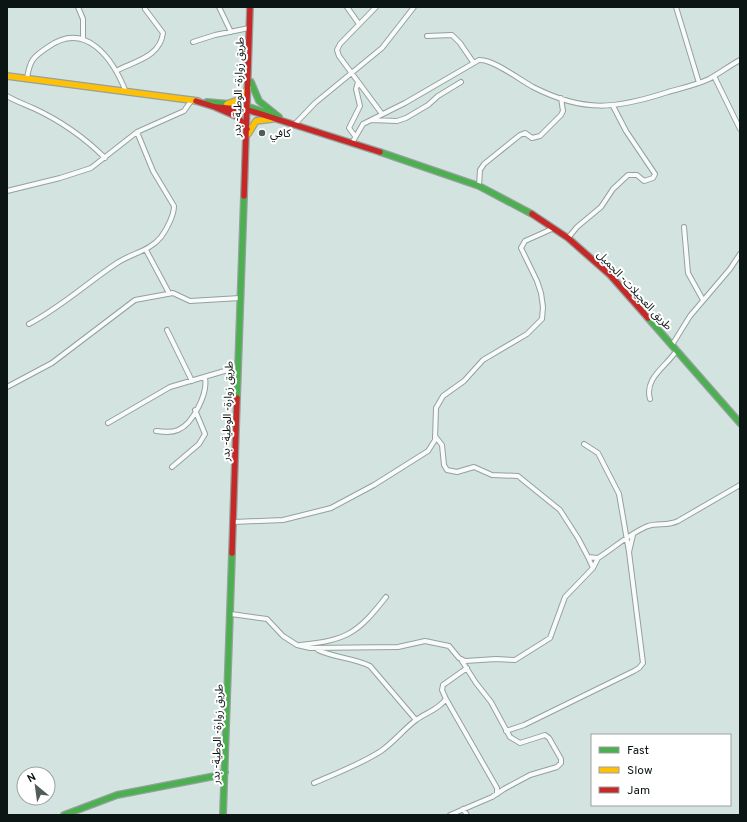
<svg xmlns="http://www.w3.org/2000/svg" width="747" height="822" font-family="Overpass,'Noto Sans Arabic',sans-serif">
<rect width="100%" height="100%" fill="#d3e4e0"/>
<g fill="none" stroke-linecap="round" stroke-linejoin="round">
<!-- street casing -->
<g stroke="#94a19d" stroke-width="6">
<path id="street" d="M78,7l5,12v20
M219,7l12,25
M347,7l12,17
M376,7l-36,37 -3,6 2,6 43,58
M676,7l23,76
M427,36l25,-1 8,8 13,19
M193,42l22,-7 34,-7
M116,71c19,-10 44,-14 47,-38l-18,-24
M714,76l26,53
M27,78c3,-18 6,-21 21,-31 38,-27 65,12 78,45
M7,96c8,5 17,8 26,12 26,12 51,29 72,50
M371,120l26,1 9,-3 22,-13 10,-9 23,-14
M295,124l20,-21 67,-55 32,-41
M355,136l-6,-8 11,-22 -4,-17 2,-7
M352,143l11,-19 42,-21 74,-43c14,-1 41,20 54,27 51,26 83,22 135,5 14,-4 28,-7 41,-13 11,-6 20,-13 31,-19
M479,186l1,-16 4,-6 36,-29 5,-2 7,5 8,-2 21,-21 2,-4 -2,-13
M7,191l53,-13 31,-10 46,-36 47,-21 7,-10
M684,227l4,46 15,27
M568,238l9,-11 24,-20 12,-18 15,-14h9l7,6 9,-3 2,-4 -29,-43 -13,-25
M146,250l23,43
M29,324c32,-17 58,-41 88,-61 15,-10 33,-12 44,-26 6,-8 13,-22 13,-31l-21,-35 -16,-39
M167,330l25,51
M672,345l18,-29 40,-47 10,-15
M7,387l45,-24 83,-63 38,-7 17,8 50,-3
M650,399c-6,-21 16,-32 27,-49
M108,423l62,-36 68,-20
M156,431c8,1 15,2 22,-1 15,-6 30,-37 27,-52
M435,436l7,9 2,20 3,5 10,2 17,-5 18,8 26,1 42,34 18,28 10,19 10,1c16,-10 32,-25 50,-32 11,-3 20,0 30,-5l62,-36
M172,467l27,-23 6,-10 -10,-24
M234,522l49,-2 48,-12 43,-23 54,-34 7,-11 1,-32 7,-12 21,-15 19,-21 44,-26 15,-15 1,-12 -2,-14 -4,-12 -16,-33 4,-7 29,-13
M629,552l4,-17
M588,557l5,11
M231,614l36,5 16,17 14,9 13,3 88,-1 27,-6 24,5 10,12 6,3 31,-2 19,1 35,-22 15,-41 28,-29 5,-10
M300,645c47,-5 57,-11 86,-48
M318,650c17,8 36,8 52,16l46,54
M446,699l51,89v6
M506,731l18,-6 110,-54 5,-3 4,-5 -14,-111 -10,-58 -21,-41 -14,-9
M314,783c23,-10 47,-19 67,-32 13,-9 23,-22 35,-31 11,-8 22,-10 30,-21l-4,-9 1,-5 24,-17
M463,809l4,6
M450,815l42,-18 12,-8 26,-14 27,-8 4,-4v-4l-12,-21 -4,-3 -25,8 -10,-6 -19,-35 -15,-19 -14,-22"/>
</g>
<!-- fast casing -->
<g stroke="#94a19d" stroke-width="8">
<path id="fast" d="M251,82l8,19 20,16
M207,102l23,2
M249,107l27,9
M380,152l99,34 53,28
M648,318l92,105
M237,398l7,-202
M64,815l53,-20 98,-19 10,-4
M223,815l9,-262"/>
</g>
<!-- slow casing -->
<g stroke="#94a19d" stroke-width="8">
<path id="slow" d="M7,76l191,25
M227,104l14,-5 7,-11
M248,134l8,-13 16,-2"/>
</g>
<!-- jam casing -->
<g stroke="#94a19d" stroke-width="8">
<path id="jam" d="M196,101l19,6 33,3 132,42
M215,107l23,10 9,12
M244,196l6,-189
M532,214l36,24 42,37 38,43
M232,553l5,-155"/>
</g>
<!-- street -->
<use href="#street" stroke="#f8fbfa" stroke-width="4"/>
<!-- fast -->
<use href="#fast" stroke="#4caf50" stroke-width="5.5"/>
<!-- slow -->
<use href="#slow" stroke="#ffc107" stroke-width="5.5"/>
<!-- jam -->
<use href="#jam" stroke="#c62828" stroke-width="5.5"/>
</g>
<!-- markers -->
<circle fill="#515d5b" stroke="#fff" stroke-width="1.5" cx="262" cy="133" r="4"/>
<g text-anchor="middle" stroke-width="4" stroke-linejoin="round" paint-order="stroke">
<!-- street labels -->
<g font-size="11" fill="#0b1513" stroke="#fff">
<text transform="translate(238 87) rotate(-88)" y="4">طريق زوارة- الوطية- بدر</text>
<text transform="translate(635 290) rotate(47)" y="4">طريق العجيلات- الجميل</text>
<text transform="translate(227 411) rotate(-88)" y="4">طريق زوارة- الوطية- بدر</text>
<text transform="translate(217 734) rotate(-88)" y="4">طريق زوارة- الوطية- بدر</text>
</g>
<!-- poi labels -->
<g font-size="11" fill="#0b1513" stroke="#fff" text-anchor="start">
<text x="270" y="137">كافي</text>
</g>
</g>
<!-- border -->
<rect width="747" height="822" fill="none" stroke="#0b1513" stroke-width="16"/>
<!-- legend -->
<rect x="591" y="734" width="140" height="72" fill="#ffffff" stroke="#9da1a1"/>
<rect x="599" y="747" width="20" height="6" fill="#4caf50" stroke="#9da1a1"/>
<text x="627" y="754" font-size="12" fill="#0b1513">Fast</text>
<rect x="599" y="767" width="20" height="6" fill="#ffc107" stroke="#9da1a1"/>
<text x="627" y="774" font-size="12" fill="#0b1513">Slow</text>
<rect x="599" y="787" width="20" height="6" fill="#c62828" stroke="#9da1a1"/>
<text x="627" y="794" font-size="12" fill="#0b1513">Jam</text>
<!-- north arrow -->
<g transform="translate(36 786) rotate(331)"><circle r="19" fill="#ffffff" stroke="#9da1a1"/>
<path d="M0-3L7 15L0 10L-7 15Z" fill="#515d5b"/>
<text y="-6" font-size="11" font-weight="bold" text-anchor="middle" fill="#0b1513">N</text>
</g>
</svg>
